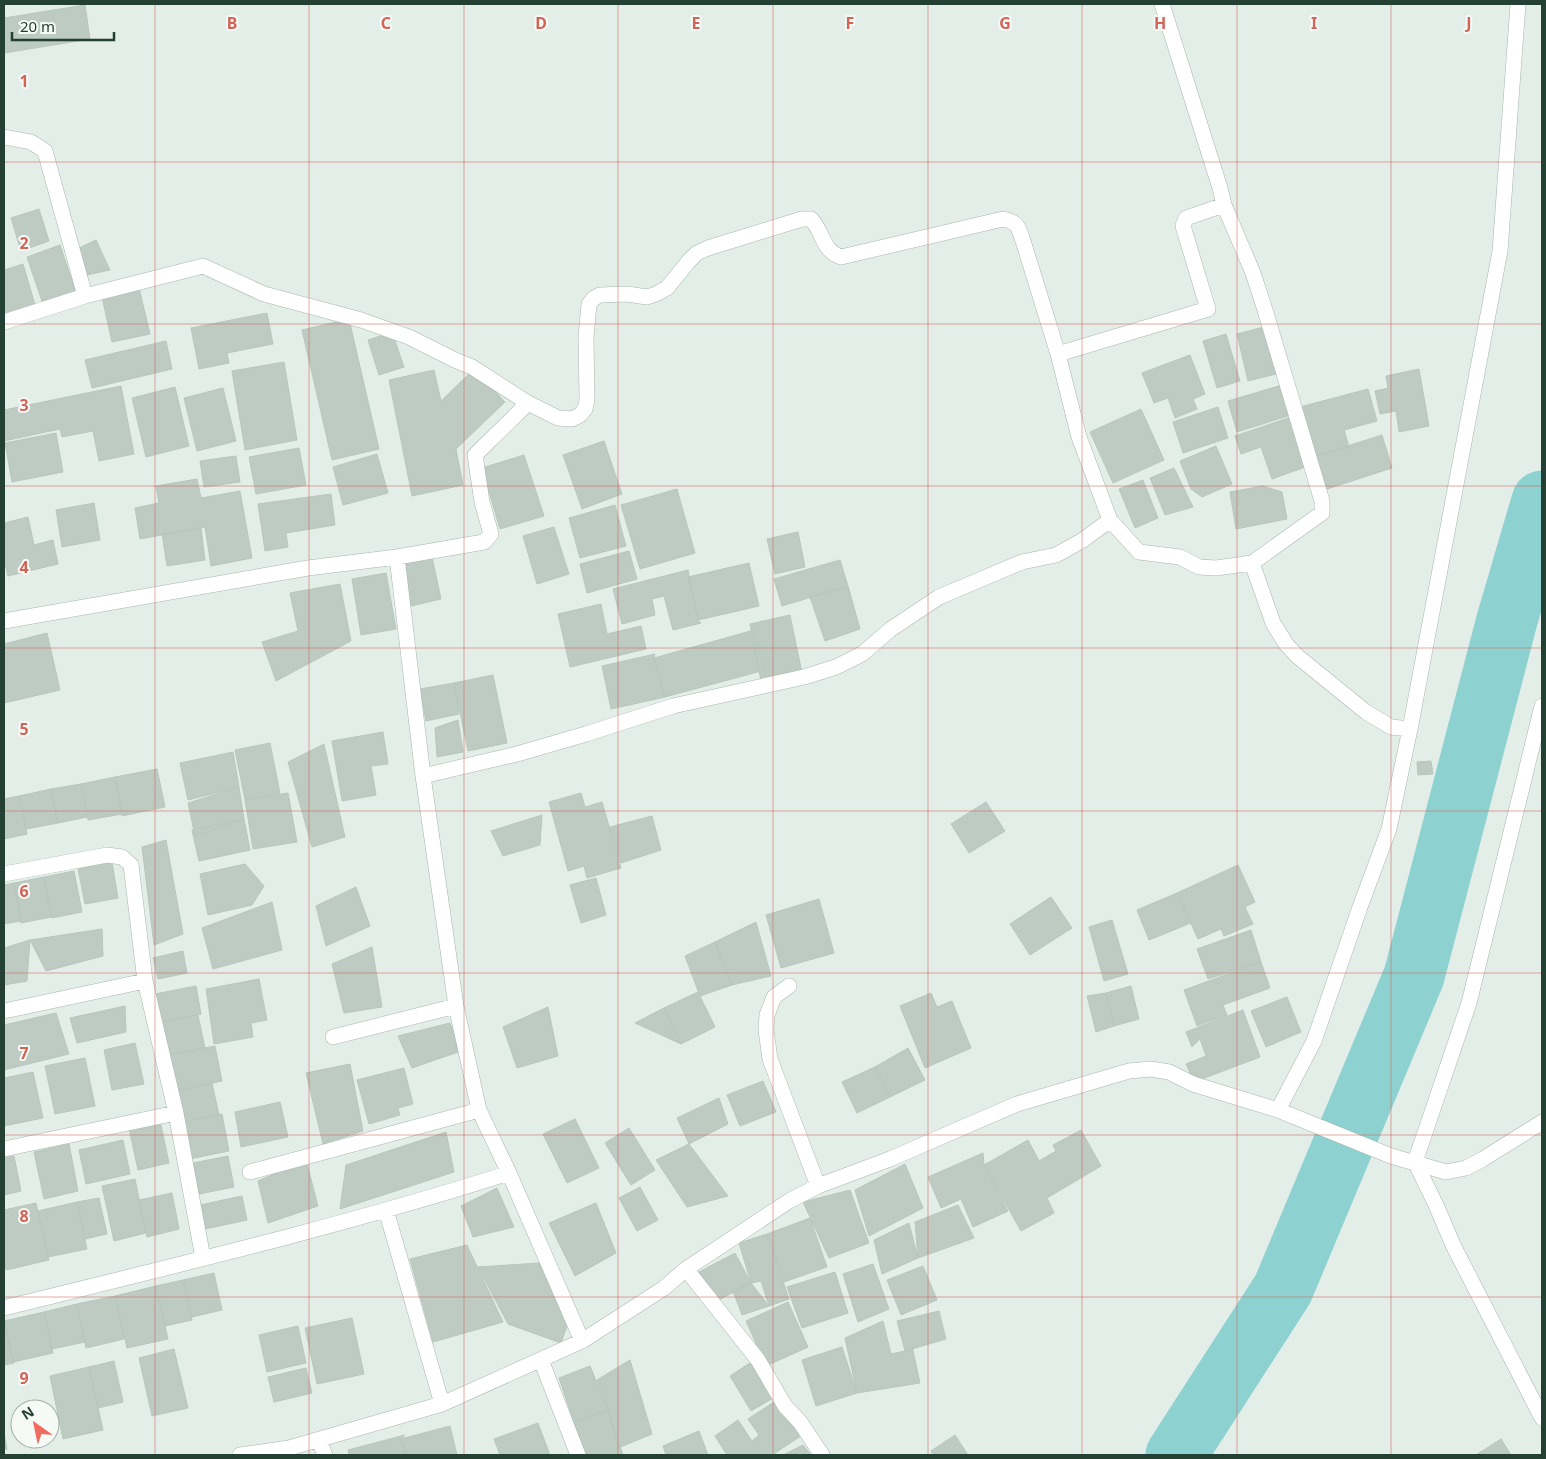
<svg xmlns="http://www.w3.org/2000/svg" width="1546" height="1459" font-family="'Noto Sans',sans-serif">
<rect width="100%" height="100%" fill="#e4eee8"/>
<g fill="none" stroke-linecap="round" stroke-linejoin="round">
<!-- river -->
<path stroke="#8dd2d1" stroke-width="61" d="M1176,1455l107,-166 131,-313 93,-356 35,-119"/>
</g>
<!-- building -->
<path fill="#bdcbc3" stroke="#b7c7be" d="M85,5l5,34 -86,14v-35z
M39,209l10,32 -28,10 -10,-33z
M96,240l14,30 -28,6 -5,-27z
M60,245l17,51 -33,11 -17,-50z
M23,264l12,41 -31,10v-45z
M139,288l11,46 -38,8 -10,-45z
M267,313l6,31 -46,9 2,10 -30,6 -8,-41z
M349,319l30,130 -47,11 -30,-130z
M1264,327l12,47 -28,7 -11,-47z
M392,332l12,35 -25,8 -11,-35z
M1226,334l14,47 -23,7 -14,-47z
M166,341l6,28 -80,19 -7,-28z
M1190,355l15,39 -12,5 4,10 -22,9 -7,-20 -14,5 -12,-30z
M284,362l13,78 -52,10 -13,-79z
M474,369l31,33 -49,47 7,36 -51,11 -23,-116 45,-10 7,31z
M1419,369l10,57 -30,6 -3,-21 -16,3 -5,-23 13,-3 -2,-12z
M1282,385l9,30 -54,17 -9,-31z
M121,386l13,68 -35,7 -6,-30 -31,6 -2,-8 -56,12v-31z
M175,387l14,59 -43,11 -14,-59z
M223,388l13,53 -39,10 -13,-53z
M1368,389l9,32 -33,9 5,17 -36,9 -13,-49z
M1218,407l10,31 -45,15 -10,-31z
M1141,409l23,51 -51,23 -23,-51z
M1291,417l17,49 -36,13 -11,-32 -20,7 -6,-18z
M56,433l7,39 -51,10 -7,-39z
M1382,435l10,33 -68,22 -11,-33z
M604,441l18,53 -40,15 -19,-54z
M1216,446l16,38 -30,13 -11,-8 -11,-28z
M299,448l7,37 -50,9 -7,-37z
M377,454l11,39 -45,12 -10,-38z
M524,455l20,61 -44,13 -18,-61z
M236,456l4,26 -36,5 -4,-26z
M1174,468l19,39 -28,8 -15,-37z
M197,479l4,19 39,-7 12,67 -41,8 -6,-39 -65,12 -5,-31 24,-5 -3,-17z
M1143,480l15,38 -23,10 -16,-39z
M1263,486l19,6 5,27 -51,10 -6,-37z
M677,489l18,64 -55,16 -19,-64z
M331,494l4,31 -49,8 2,14 -23,4 -7,-47z
M94,503l6,37 -38,7 -6,-37z
M615,505l11,41 -46,12 -11,-40z
M28,517l6,28 19,-5 5,24 -50,12 -4,-17v-36z
M554,527l15,47 -32,10 -14,-48z
M201,528l4,32 -38,6 -5,-32z
M798,532l7,35 -30,7 -8,-35z
M629,551l8,28 -50,14 -7,-29z
M431,552l10,47 -30,7 -10,-48z
M840,560l8,26 -66,20 -8,-27z
M749,563l10,43 -61,14 -10,-43z
M688,570l10,50 3,3 -28,7 -9,-34 -12,3 3,16 -33,9 -9,-35z
M386,573l10,56 -35,6 -9,-56z
M340,584l11,57 -75,40 -14,-39 36,-11 -8,-38z
M848,586l12,43 -35,12 -15,-44z
M601,604l6,30 34,-8 5,23 -76,18 -12,-53z
M790,615l12,58 -41,8 -11,-57z
M754,630l11,40 -100,27 -11,-39z
M47,633l13,57 -56,13v-59z
M655,654l-1,4 11,39 -54,12 -9,-43z
M493,675l14,68 -39,8 -14,-68z
M454,683l5,31 -33,7 -6,-32z
M458,720l5,32 -26,5 -2,-29z
M383,732l5,32 -17,2 5,29 -34,6 -10,-60z
M270,743l10,50 -35,7 -10,-50z
M324,744l21,93 -33,10 -24,-85z
M233,752l6,35 -51,13 -8,-37z
M1431,761l2,13 -15,1 -1,-13z
M157,769l8,38 -43,9 -7,-39z
M115,777l7,37 -34,6 -7,-36z
M81,784l6,33 -29,6 -7,-34z
M239,787l5,32 -49,17 -7,-33z
M51,789l7,34 -32,6 -7,-33z
M288,793l9,49 -44,7 -8,-49z
M581,793l4,14 17,-5 19,66 -34,10 -3,-12 -16,5 -19,-69z
M19,796l8,38 -23,5v-40z
M986,802l19,29 -36,22 -18,-29z
M542,815l-2,30 -37,11 -12,-25z
M652,816l9,34 -40,13 -11,-36z
M244,819l6,31 -51,11 -7,-31z
M166,840l17,94 -29,11 -12,-98z
M112,862l6,36 -33,6 -7,-35z
M245,864l19,22 -12,19 -44,10 -8,-41z
M1238,865l17,37 -10,5 8,17 -29,12 -3,-7 -23,10 -21,-46z
M74,871l8,41 -30,6 -8,-41z
M44,877l7,40 -30,6 -7,-40z
M596,878l10,37 -25,8 -11,-38z
M14,883l7,38 -17,3v-39z
M356,887l14,39 -44,20 -10,-40z
M1177,893l14,30 -42,17 -12,-30z
M1051,897l21,31 -42,27 -20,-31z
M819,899l15,54 -53,15 -15,-53z
M272,902l10,48 -69,19 -11,-41z
M1112,920l16,54 -24,7 -15,-54z
M756,922l15,54 -39,9 -17,-43z
M102,929l1,27 -57,15 -16,-31z
M1251,930l10,32 -53,17 -11,-30z
M30,940l-3,41 -23,4v-37z
M715,942l17,43 -32,11 -15,-40z
M372,947l10,60 -38,6 -12,-49z
M183,951l4,22 -29,6 -5,-21z
M1261,962l9,26 -47,17 4,10 -30,11 -13,-36z
M259,979l8,41 -16,3 2,14 -39,7 -8,-55z
M196,986l5,28 -40,8 -6,-28z
M1131,986l8,33 -25,7 -8,-33z
M698,992l17,35 -34,17 -17,-36z
M931,993l6,14 15,-6 19,47 -46,20 -25,-62z
M1106,993l8,33 -18,6 -9,-36z
M1287,997l14,35 -35,15 -15,-36z
M125,1006l1,26 -49,11 -7,-25z
M548,1007l10,49 -41,12 -14,-41z
M664,1008l17,36 -46,-21z
M1243,1010l17,47 -66,25 -8,-18 20,-8 -6,-17 -8,8 -6,-15z
M56,1013l13,41 -65,16v-45z
M198,1015l7,33 -37,7 -7,-33z
M450,1023l11,28 -49,17 -14,-32z
M135,1043l9,41 -32,6 -8,-40z
M215,1046l7,35 -47,10 -7,-36z
M908,1048l17,32 -35,17 -15,-30z
M85,1058l10,48 -40,8 -10,-48z
M350,1064l13,67 -40,13 -17,-71z
M875,1067l15,30 -33,16 -15,-31z
M404,1068l9,36 -15,4 2,7 -31,9 -12,-44z
M33,1072l10,46 -39,8v-48z
M763,1081l13,31 -36,14 -13,-31z
M212,1083l7,32 -38,8 -6,-32z
M719,1098l9,26 -39,20 -12,-26z
M280,1102l8,35 -47,10 -6,-35z
M222,1114l7,37 -40,8 -8,-36z
M575,1119l24,49 -32,15 -24,-49z
M160,1121l9,42 -31,7 -9,-42z
M629,1128l26,42 -24,15 -26,-42z
M1081,1130l20,36 -54,32 7,15 -33,18 -37,-66 44,-25 11,21 17,-10 -3,-6z
M446,1132l8,40 -114,37 6,-44z
M123,1140l7,34 -44,10 -7,-34z
M69,1144l9,47 -34,8 -10,-47z
M689,1144l39,52 -41,11 -31,-47z
M983,1153l1,12 24,46 -35,16 -12,-28 -20,9 -13,-31z
M14,1156l7,35 -17,4v-37z
M228,1156l6,31 -35,7 -6,-31z
M306,1160l12,46 -50,17 -10,-42z
M905,1164l18,44 -54,28 -14,-46z
M135,1179l11,54 -32,8 -12,-55z
M640,1187l18,33 -21,11 -18,-33z
M497,1188l17,39 -41,10 -12,-31z
M850,1190l19,53 -40,15 -26,-56z
M172,1193l7,36 -32,8 -8,-37z
M242,1196l5,24 -42,9 -5,-24z
M99,1198l8,36 -22,5 -8,-37z
M77,1202l10,47 -39,8 -10,-46z
M36,1203l13,57 -43,10 -2,-10v-50z
M596,1203l20,50 -41,23 -26,-53z
M958,1205l16,33 -56,20 -3,-36z
M810,1218l17,49 -43,15 -17,-48z
M909,1223l9,35 -36,16 -8,-34z
M767,1234l22,65 -20,7 -8,-25 -10,2 -12,-40z
M467,1245l36,77 -70,20 -23,-83z
M735,1253l16,30 -36,19 -16,-30z
M539,1263l28,63 -6,17 -53,-19 -30,-57z
M873,1264l16,45 -31,13 -15,-48z
M923,1266l14,34 -36,15 -14,-35z
M835,1272l13,41 -46,15 -15,-41z
M214,1273l8,37 -30,7 -9,-37z
M183,1280l9,40 -27,6 -9,-40z
M751,1283l18,23 -27,9 -9,-24z
M156,1286l12,53 -41,9 -12,-52z
M115,1296l9,43 -38,9 -9,-44z
M788,1302l20,45 -42,19 -20,-45z
M77,1304l8,38 -33,7 -8,-37z
M939,1311l7,28 -41,12 -8,-30z
M44,1312l9,41 -40,9 -9,-41z
M352,1318l12,56 -47,10 -12,-56z
M4,1321l10,42 -10,2z
M883,1321l8,33 14,-3 7,-5 8,37 -63,10 -12,-55z
M298,1326l8,37 -39,9 -8,-37z
M842,1347l15,46 -41,13 -14,-46z
M174,1349l14,59 -36,8 -13,-58z
M630,1360l22,74 -34,14 -10,-38 -11,-30z
M114,1361l9,41 -25,6 -9,-41z
M753,1361l22,36 -24,14 -21,-35z
M590,1366l18,44 -34,12 -15,-44z
M89,1367l14,63 -40,9 -13,-63z
M306,1368l6,25 -38,9 -6,-25z
M780,1398l24,36 -32,21h-45l-12,-19 23,-16 14,21 7,-6 -11,-16z
M608,1410l15,45h-38l-11,-33z
M538,1423l12,32h-50l-6,-16z
M450,1426l7,29h-52l-4,-16z
M699,1431l9,24h-42l-3,-9z
M4,1433l3,16 -3,1z
M405,1435l-4,4 7,16h-59l-1,-5z
M955,1435l13,20h-34l-3,-4z
M1501,1439l10,16h-35z
M803,1445l8,10h-28z"/>
<g fill="none" stroke-linecap="round" stroke-linejoin="round">
<!-- minor casing -->
<g stroke="#a7b6ae" stroke-width="16">
<path id="minor" d="M4,137l27,5 14,9 40,145
M1224,205l29,68 12,37 57,191v12l-70,50 21,60 13,21 11,12 69,56 25,15 19,2 -21,100 -29,78 -46,134 -36,69
M4,322l81,-26 118,-30 61,28 97,26 48,17 46,23 17,7 56,36 30,15 14,1 8,-4 5,-6 2,-9 -1,-63 3,-33 5,-6 6,-3 27,-1 20,3 9,-3 11,-6 21,-26 9,-9 11,-5 94,-29h9c12,12 11,32 30,38l162,-38c16,3 16,10 21,25l34,110 21,83 31,83 29,32 41,5 19,10 17,1 36,-5
M1058,354l150,-45 -25,-83 3,-8 38,-13 -4,-17 -58,-184
M397,557l26,219 33,230 23,104 30,63
M4,621l304,-53 89,-11 87,-15 7,-8 -9,-32 -7,-47 53,-52
M1542,706l-73,297 -54,159 21,43 18,42 88,171
M1410,729l90,-478 18,-247
M423,776l94,-22 69,-20 87,-28 131,-29 32,-10 26,-13 29,-25 48,-32 83,-35 34,-7 27,-15 27,-20
M4,874l103,-19 15,2 9,8 14,116 31,132 27,145
M789,986l-15,11 -7,18 -1,15 4,29 48,127
M4,1011l141,-30
M333,1037l123,-31
M4,1149l172,-36
M250,1172l229,-62
M386,1210l56,194
M686,1269l72,91 27,46 15,16 22,33
M4,1308c169,-42 339,-82 505,-135l73,168
M541,1360l37,95
M319,1440l6,15
M240,1455l49,-7 153,-44 140,-63 82,-53 22,-19 103,-68 29,-15 72,-27 127,-55 112,-33 22,-2 18,3 24,12 85,26 113,46 55,16 20,-4 17,-9 59,-37"/>
</g>
<!-- minor -->
<use href="#minor" stroke="#fff" stroke-width="15"/>
</g>
<!-- grid -->
<path fill="none" stroke="#d26458" stroke-width="1" stroke-opacity="0.55" d="M155,4v1451M309,4v1451M464,4v1451M618,4v1451M773,4v1451M928,4v1451M1082,4v1451M1237,4v1451M1391,4v1451M4,162h1538M4,324h1538M4,486h1538M4,648h1538M4,811h1538M4,973h1538M4,1135h1538M4,1297h1538"/>
<g font-size="16" text-anchor="middle" font-weight="bold" fill="#d26458" stroke="#f5faf7" stroke-width="4" stroke-linejoin="round" paint-order="stroke">
<text x="232" y="29">B</text>
<text x="386" y="29">C</text>
<text x="541" y="29">D</text>
<text x="696" y="29">E</text>
<text x="850" y="29">F</text>
<text x="1005" y="29">G</text>
<text x="1160" y="29">H</text>
<text x="1314" y="29">I</text>
<text x="1469" y="29">J</text>
<text x="24" y="87">1</text>
<text x="24" y="249">2</text>
<text x="24" y="411">3</text>
<text x="24" y="573">4</text>
<text x="24" y="735">5</text>
<text x="24" y="897">6</text>
<text x="24" y="1059">7</text>
<text x="24" y="1222">8</text>
<text x="24" y="1384">9</text>
</g>
<!-- border -->
<rect width="1546" height="1459" fill="none" stroke="#243f33" stroke-width="10"/>
<!-- north arrow -->
<g transform="translate(35 1424) rotate(327)"><circle r="24" fill="#f5faf7" stroke="#a1afa9"/>
<path d="M0-4L9 19L0 12L-9 19Z" fill="#f16b5f"/>
<text y="-8" font-size="14" font-weight="bold" text-anchor="middle" fill="#243f33">N</text>
</g>
<!-- scale -->
<path d="M12 32v8h102v-8" fill="none" stroke="#243f33" stroke-width="2.5"/>
<text x="20" y="32" font-size="15" fill="#243f33" stroke="#f5faf7" stroke-width="4" paint-order="stroke">20 m</text>
</svg>
